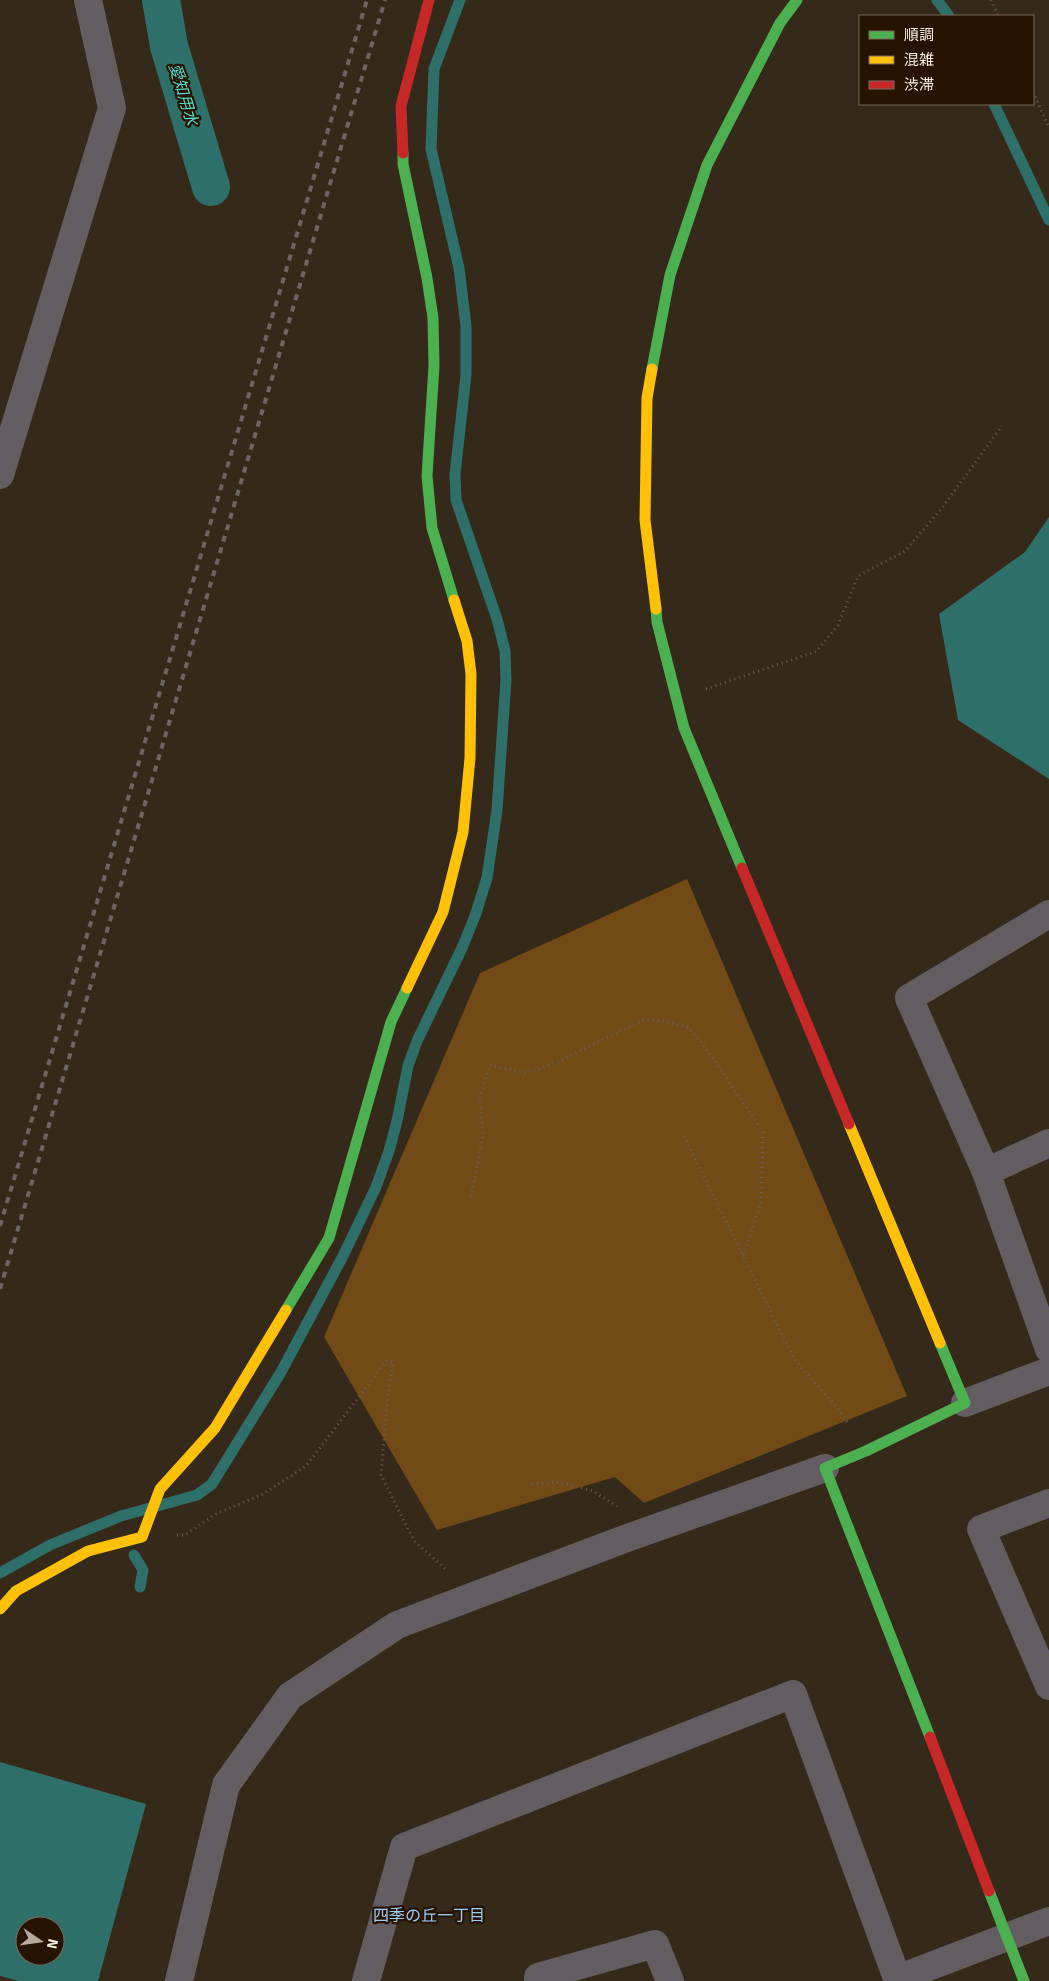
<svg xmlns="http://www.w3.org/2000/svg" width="1049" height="1981" font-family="Signika,'Noto Sans JP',sans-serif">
<rect width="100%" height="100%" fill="#352919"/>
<!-- green -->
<path fill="#714a16" d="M687,879l220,517 -263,107 -29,-26 -178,53 -113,-193 156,-364z"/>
<!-- water -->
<path fill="#2f6f69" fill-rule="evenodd" d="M1049,517v262l-91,-59 -19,-106 86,-62z
M0,1762l146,42 -48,177h-79l-19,-5zM25,1926h30v30h-30z"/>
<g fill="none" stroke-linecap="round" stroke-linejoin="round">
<!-- stream -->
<path stroke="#2f6f69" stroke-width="11" d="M937,0l12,16
M994,104l55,116
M134,1555l9,15 -3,17
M0,1573l50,-28 71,-29 76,-21 15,-11 69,-112 63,-118 32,-67 13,-36 8,-30 11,-55 9,-25 45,-93 13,-32 12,-38 10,-68 9,-130 -1,-29 -8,-32 -41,-119 -1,-26 11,-99v-49l-7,-58 -28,-119 3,-80 26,-69"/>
<!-- canal -->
<path stroke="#2f6f69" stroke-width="38" d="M161,0l8,46 42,141"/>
<!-- path -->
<path stroke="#655e5d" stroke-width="3" stroke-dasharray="1 4" stroke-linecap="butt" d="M991,0l7,16
M1033,92l16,36
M706,689l111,-38 21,-26 20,-49 47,-25 37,-43 60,-82
M684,1136l110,223 44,50 10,14
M471,1197l12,-62 -3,-37 10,-33 37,8 31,-11 85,-42 22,1 22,6 17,18 59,87 -2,70 -18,54
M532,1484l27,-2 34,9 24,15
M177,1535h8l29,-20 49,-21 43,-28 81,-106 6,3 -5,29 -7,83 33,66 34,30"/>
<!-- street -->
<path stroke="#635d62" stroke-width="28" d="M0,475l112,-367 -24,-108
M1049,914l-140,84 77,174 63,177
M986,1172l63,-29
M965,1403l84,-32
M1049,1503l-68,26 68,157
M897,1979l152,-58
M179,1981l47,-196 64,-89 107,-71 233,-88 195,-69
M366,1981l38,-134 389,-153 105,287
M538,1981v-4l117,-33 15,37"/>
<!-- fast -->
<path stroke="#4caf50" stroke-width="11" d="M403,153v11l24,114 6,40 1,48 -7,110 5,52 22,72
M652,369l18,-94 37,-110 73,-142 17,-23
M656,609l1,13 27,106 58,140
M286,1310l43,-72 62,-216 16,-34
M930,1737l-105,-269 41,-17 99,-48 -25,-60
M989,1891l35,90"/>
<!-- slow -->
<path stroke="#ffc107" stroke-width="11" d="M652,369l-5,29 -2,122 11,89
M407,988l36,-76 20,-80 7,-74 1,-84 -4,-33 -13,-41
M849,1124l91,219
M0,1609l16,-18 72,-40 54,-14 18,-48 55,-61 71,-118"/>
<!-- jam -->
<path stroke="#c62828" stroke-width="11" d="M403,153l-2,-47 28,-106
M742,868l107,256
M930,1737l59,154"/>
<!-- rail -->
<path stroke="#6c6564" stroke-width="4" stroke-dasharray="6 6" stroke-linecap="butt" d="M0,1226l367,-1226
M0,1289l385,-1289"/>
</g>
<g text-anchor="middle" stroke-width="4.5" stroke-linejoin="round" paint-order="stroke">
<!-- water labels -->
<g font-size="16" font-style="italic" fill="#55dfd6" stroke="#261300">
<text transform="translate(184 94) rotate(73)" y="6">愛知用水</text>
</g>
<!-- neighbourhood labels -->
<g font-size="16" fill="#9ecbf8" stroke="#261300">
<text x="429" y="1921">四季の丘一丁目</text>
</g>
</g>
<!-- legend -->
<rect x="859" y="15" width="175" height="90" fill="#261300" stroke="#7b6b5c"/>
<rect x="869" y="31" width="25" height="8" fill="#4caf50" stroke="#7b6b5c"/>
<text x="904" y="40" font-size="15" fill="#fbf0e5">順調</text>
<rect x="869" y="56" width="25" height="8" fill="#ffc107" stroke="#7b6b5c"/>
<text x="904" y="65" font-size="15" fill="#fbf0e5">混雑</text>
<rect x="869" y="81" width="25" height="8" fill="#c62828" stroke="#7b6b5c"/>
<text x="904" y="90" font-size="15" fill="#fbf0e5">渋滞</text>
<!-- north arrow -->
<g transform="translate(40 1941) rotate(103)"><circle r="24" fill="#261300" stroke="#7b6b5c"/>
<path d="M0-4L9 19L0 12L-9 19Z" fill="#b6aa9e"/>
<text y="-8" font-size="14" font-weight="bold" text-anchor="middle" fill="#fbf0e5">N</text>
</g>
</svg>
